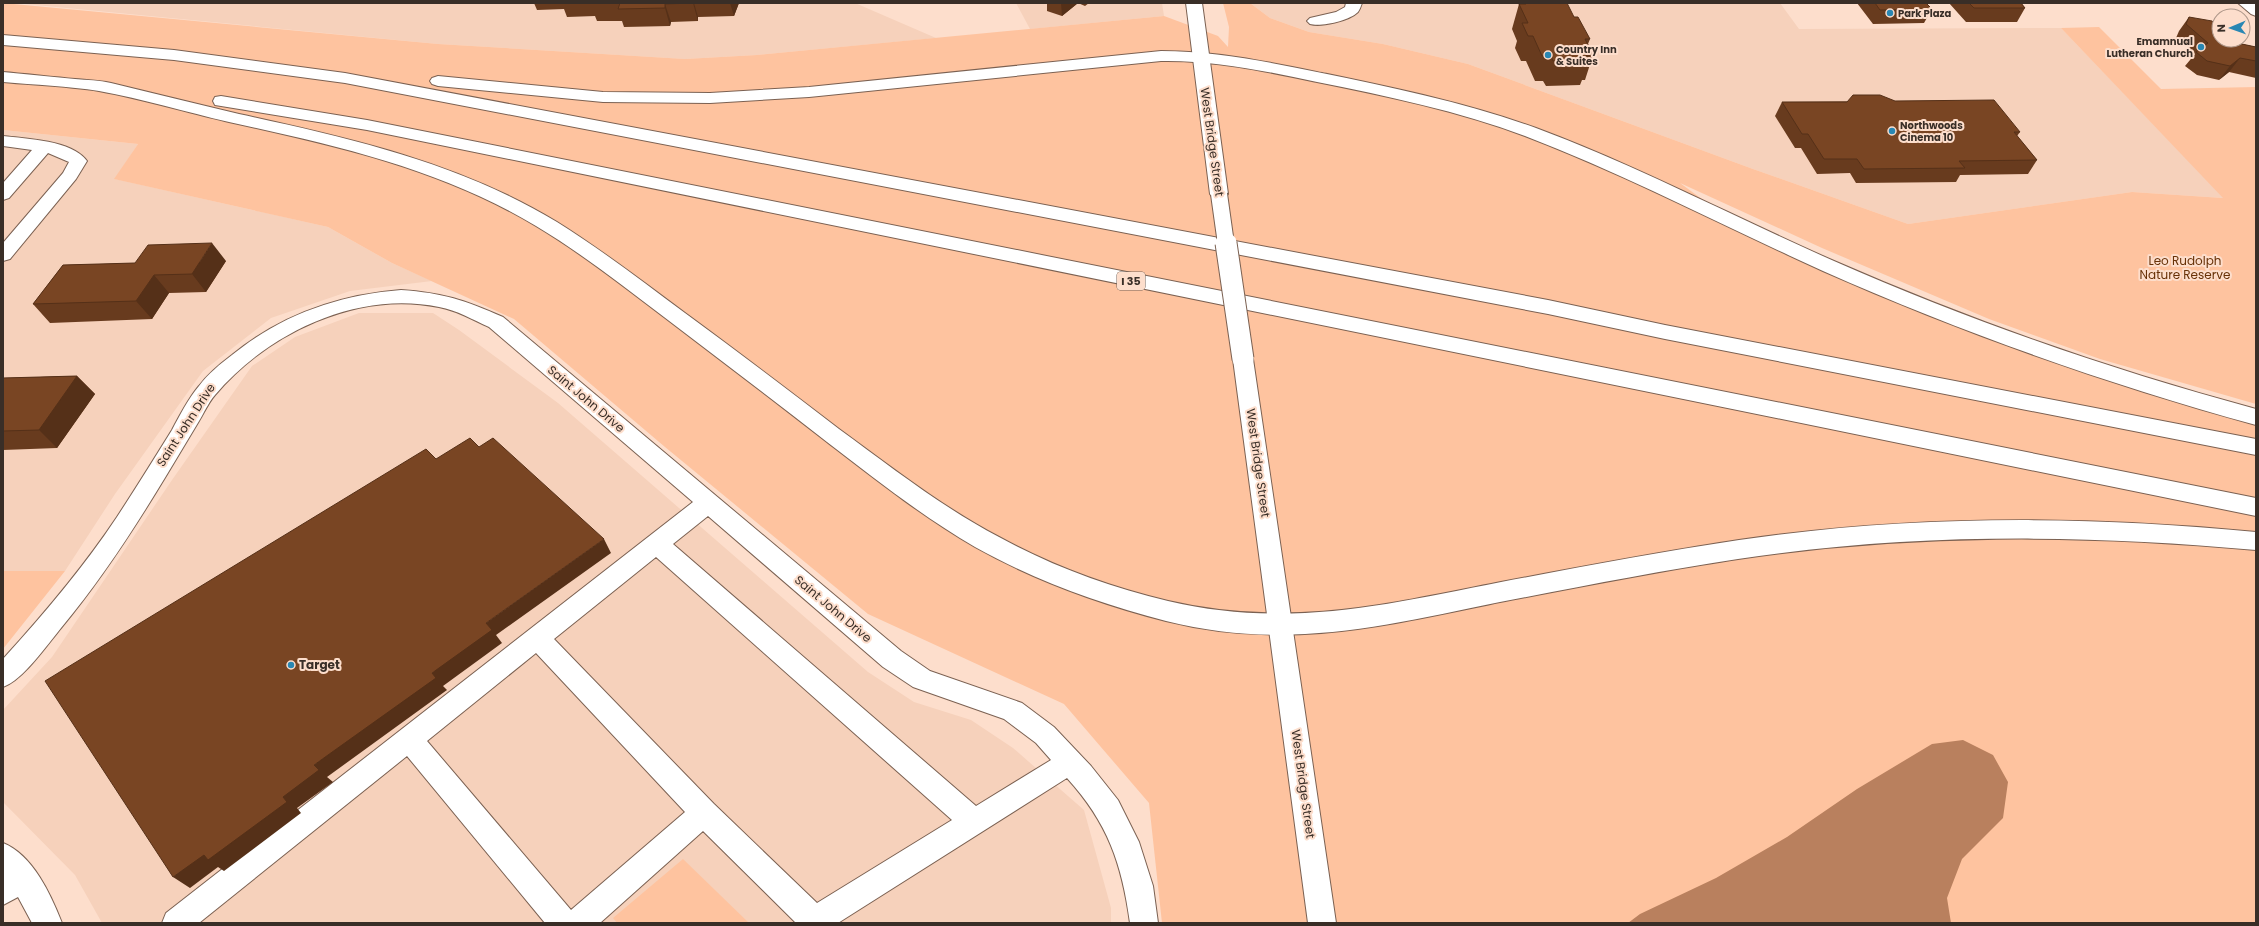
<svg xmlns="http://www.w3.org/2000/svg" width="2259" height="926" font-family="Poppins,sans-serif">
<rect width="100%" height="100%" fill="#fddecc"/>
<!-- built -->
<path fill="#f6d1bb" d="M855,3l81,35 -179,17 -72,4 -247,-15 -413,-40z
M1016,3h146l2,13 -134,13z
M1250,3h530l19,26 262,-1 163,170 -92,-6 -224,32 -155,-55 -285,-105 -85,-20 -74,-12 -39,-14z
M3,130l135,14 -23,35 213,48 64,36 40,18 -82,10 -79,27 -68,53 -88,123 -50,77h-62z
M359,313h74l26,17 99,73 310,269 46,30 57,18 42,28 71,62 27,98v15h-1009l-27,-48 -72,-73v-92l49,-53 120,-177 80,-114 43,-29z"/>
<!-- green -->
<path fill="#fec39f" d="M3,3l435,41 247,15 72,-4 407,-39 54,20 10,11 1,-20 -6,-24h27l20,15 39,14 74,12 85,20 285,105 155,55 224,-32 91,6 -162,-170 38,-1 62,62 95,-2v317l-156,-45 -111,-40 -167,-71 -142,-65 53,39 204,90 319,105v506h-1094l-13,-120 -85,-99 -196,-90 -203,-167 -151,-128 -122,-56 -64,-36 -214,-48 24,-35 -135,-14z
M3,571h62l-62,78z
M683,859l66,64h-132l-4,-5z"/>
<!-- water -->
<path fill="#b9805e" d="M1963,740l30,15 15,27 -5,36 -41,41 -15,39 4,25h-323l12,-9 76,-36 71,-41 70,-48 75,-45z"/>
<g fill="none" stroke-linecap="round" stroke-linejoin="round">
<!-- minor casing -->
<g stroke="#7b6152" stroke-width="2">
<path id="minor" d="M1346,3h16c-1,3 -2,6 -4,9 -9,9 -37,15 -48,12l-3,-3 3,-3 26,-6 9,-5z
M2238,3h17l1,13 -5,-2z
M3,136c24,3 69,4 84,25l-11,18 -66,80 -7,2v-18l60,-70 6,-11 -21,-9 -39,45 -6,2v-17l29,-33 -29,-4z
M401,290c43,3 63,10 102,27l398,334 29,20 92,32 32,24 37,39 27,34 21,42 14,44 5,37h-28c-8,-59 -22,-100 -63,-145l-229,145h-42l-93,-92 -103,92h-55l-138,-167 -208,167h-37l4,-10 527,-411 -204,-175c-16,-7 -32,-17 -50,-20 -82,-17 -171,26 -224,88 -7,8 -11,18 -16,26 -11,18 -22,37 -33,55 -32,53 -65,104 -105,152 -14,17 -38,52 -58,59v-28c41,-45 80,-91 114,-142 19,-29 37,-58 55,-87 8,-15 16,-31 27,-44 9,-12 21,-22 33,-31 49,-40 106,-60 169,-65zM708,516l175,151 30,20 91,32 32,24 15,17 -75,46 -303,-262zM656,557l296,263 -135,83 -103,-99 -160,-165zM536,653l149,159 -114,98 -144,-169z
M3,843c30,12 48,52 59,80h-30l-14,-26 -15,8z"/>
</g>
<!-- major casing -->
<g stroke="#7b6152" stroke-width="2">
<path id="major" d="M1186,3h16l26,191 -3,4 -6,2 -6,-2 -3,-4z
M1243,352l7,2 3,5 83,564h-28l-75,-564 3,-5z"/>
</g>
<!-- highway casing -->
<g stroke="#7b6152" stroke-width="2">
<path id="highway" d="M3,35l171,15 171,23 1203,227 117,25 591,114v16l-591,-116 -117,-25 -1203,-231 -171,-23 -171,-15z
M1161,51c55,0 107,11 161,22 72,15 145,30 214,55 102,38 198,89 298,133 137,60 277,109 422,148v16c-149,-41 -293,-92 -433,-154 -100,-45 -196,-96 -298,-135 -67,-25 -138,-40 -208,-54 -52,-11 -103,-22 -156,-21l-352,36 -99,6 -107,-1 -165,-16 -6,-2 -2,-3 2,-3 6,-2 165,16 107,1 99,-6z
M3,72c24,2 48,5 72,7 12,1 24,1 36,4 42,10 85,21 128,31 111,24 221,49 318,108 45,28 86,60 128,91 52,38 103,77 154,116 52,38 103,78 160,108 53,29 110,50 169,64 119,28 217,4 333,-19 79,-15 158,-30 238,-42 172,-25 344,-25 517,-8v18c-174,-16 -345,-17 -518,9 -80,12 -159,28 -238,43 -117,24 -214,49 -334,19 -66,-17 -132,-41 -191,-74 -53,-31 -100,-68 -148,-105 -54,-42 -109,-84 -163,-125 -42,-32 -83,-64 -128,-91 -94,-57 -201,-81 -307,-104 -43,-10 -86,-23 -130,-31 -31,-5 -64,-6 -96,-9z
M221,96l146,24 1889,378v18l-1889,-386 -152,-25 -2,-4 2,-4z"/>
</g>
<!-- minor -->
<use href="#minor" fill="#fff" fill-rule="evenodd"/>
<!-- major -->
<use href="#major" fill="#fff" fill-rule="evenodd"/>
<!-- highway -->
<use href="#highway" fill="#fff" fill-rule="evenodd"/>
<!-- major-bridge-far1 casing -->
<g stroke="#7b6152" stroke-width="18" stroke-linecap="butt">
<path id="major-bridge-far1" d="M1219,194l7,50"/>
</g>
<!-- major-bridge casing -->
<g stroke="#7b6152" stroke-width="23" stroke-linecap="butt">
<path id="major-bridge" d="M1226,243l17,116"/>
</g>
<!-- major-bridge-far1 -->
<use href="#major-bridge-far1" stroke="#fff" stroke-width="16"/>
<!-- major-bridge -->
<use href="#major-bridge" stroke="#fff" stroke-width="21"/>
</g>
<!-- wall -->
<path fill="#683b1e" d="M534,3h205l-5,13 -36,1v4l-27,1 -1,4 -46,1 -2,-6h-25l-2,-5 -28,1 -3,-8 -27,1z
M1047,3h42l-4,3 -7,-3 -16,13 -15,-5z
M1523,3h36l15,14 16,22 -2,5 5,11 -8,25h-3l-2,5 -34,1 -3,-5h-8l-9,-20h-5l-6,-13 2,-7 -5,-12 7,-25h4z
M1857,3h69l6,6 -8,14 -51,1z
M1949,3h72l4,5 -8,14h-51z
M2189,17l48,26 19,4v31l-27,-6 -10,8 -22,-5 -12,-9 10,-12 -19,-16 3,-7z
M1895,101l125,31 -3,4 20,24 -9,14 -68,1 -4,7 -100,1 -6,-10 -33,1 -16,-26h-6l-20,-32 7,-14z
M226,261l-20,31 -37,1 -17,26 -102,4 -17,-19 30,-39z
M77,376l18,18 -38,54 -54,2v-72z"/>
<!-- shaded-wall -->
<path fill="#553018" d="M693,3h1l4,14v4z
M730,3h9l-5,13z
M1061,3h17l-16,13z
M665,4l6,18 -1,4 -5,-18z
M2240,58l-11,14 -10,8 11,-14z
M212,243l14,18 -20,31 -14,-18z
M154,275l15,18 -17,26 -16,-18z
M77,376l18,18 -38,54 -18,-18z
M604,539l7,14 -115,82 6,8 -59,43 4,4 -120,87 6,5 -36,26 4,5 -77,58 -6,-4 -28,21 -17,-11 141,-112 118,-92 54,-50z"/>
<!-- building -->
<path fill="#794523" stroke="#553018" d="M590,3h103l-28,1v4l-47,1 2,-6z
M1526,3h41l7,14h4l12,22h-5l8,16h-7l3,5 -36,1 -2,-5h-9l-9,-20h-5l-6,-13h6l-9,-19h7z
M1875,3h51l6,6 -52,1z
M1969,3h52l4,5h-51z
M2189,17l23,4 7,6v13h15l3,3 19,4v14l-16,-3 -10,8 -23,-5 -11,-9 12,-9 -22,-19z
M1853,95h27l15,6 99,-1 26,32h-6l23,28 -78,1 6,7 -101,1 -7,-10h-33l-16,-25h-6l-20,-32h65z
M212,243l-20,31 -38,1 -18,26 -103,3 30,-39 72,-2 13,-18z
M77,376l-38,54 -36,1v-53z
M470,438l9,9 14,-9 111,101 -118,84 6,7 -60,43 4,5 -122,87 5,5 -36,27 4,5 -79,58 -4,-5 -31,22 -128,-196 381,-232 10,10z"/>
<!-- markers -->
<g fill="#2987b3" stroke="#fddecc" stroke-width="1.5">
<circle cx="1890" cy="13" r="4"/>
<circle cx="2201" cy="47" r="4"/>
<circle cx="1548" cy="55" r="4"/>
<circle cx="1892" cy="131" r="4"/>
<circle cx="291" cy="665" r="4"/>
</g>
<g text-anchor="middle" stroke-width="4" stroke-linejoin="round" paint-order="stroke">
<!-- far-poi labels -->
<g font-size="10" font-weight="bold" fill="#392e27" stroke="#fddecc" text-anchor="start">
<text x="1898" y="17">Park Plaza</text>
<text x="2193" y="45" text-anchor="end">Emamnual<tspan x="2193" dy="12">Lutheran Church</tspan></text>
<text x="1556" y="53">Country Inn<tspan x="1556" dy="12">&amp; Suites</tspan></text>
<text x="1900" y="129">Northwoods<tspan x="1900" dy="12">Cinema 10</tspan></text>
</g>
<!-- shield labels -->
<rect fill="#fddecc" stroke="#746358" stroke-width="1" x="1117" y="272" width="28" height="18" rx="3"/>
<g font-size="11" font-weight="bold" fill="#392e27">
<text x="1131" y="285">I 35</text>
</g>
<!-- street labels -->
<g font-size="12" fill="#392e27" stroke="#fddecc">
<text transform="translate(1212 142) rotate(82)" y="4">West Bridge Street</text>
<text transform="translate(586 399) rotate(40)" y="4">Saint John Drive</text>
<text transform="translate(186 425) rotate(-57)" y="4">Saint John Drive</text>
<text transform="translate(1258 463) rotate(82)" y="4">West Bridge Street</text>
<text transform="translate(833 609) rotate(40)" y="4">Saint John Drive</text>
<text transform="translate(1303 784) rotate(82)" y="4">West Bridge Street</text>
</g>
<!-- park labels -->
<g font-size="12" fill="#683208" stroke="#fddecc">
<text x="2185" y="265">Leo Rudolph<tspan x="2185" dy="14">Nature Reserve</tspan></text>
</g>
<!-- poi labels -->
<g font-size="12" font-weight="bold" fill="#392e27" stroke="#fddecc" text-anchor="start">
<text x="299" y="669">Target</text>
</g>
</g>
<!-- border -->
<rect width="2259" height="926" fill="none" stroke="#392e27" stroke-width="8"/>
<!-- north arrow -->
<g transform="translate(2231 28) rotate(268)"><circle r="19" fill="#fddecc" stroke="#af988a"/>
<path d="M0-3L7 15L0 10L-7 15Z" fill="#2987b3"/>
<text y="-6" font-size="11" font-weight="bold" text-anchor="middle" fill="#392e27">N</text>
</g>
</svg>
